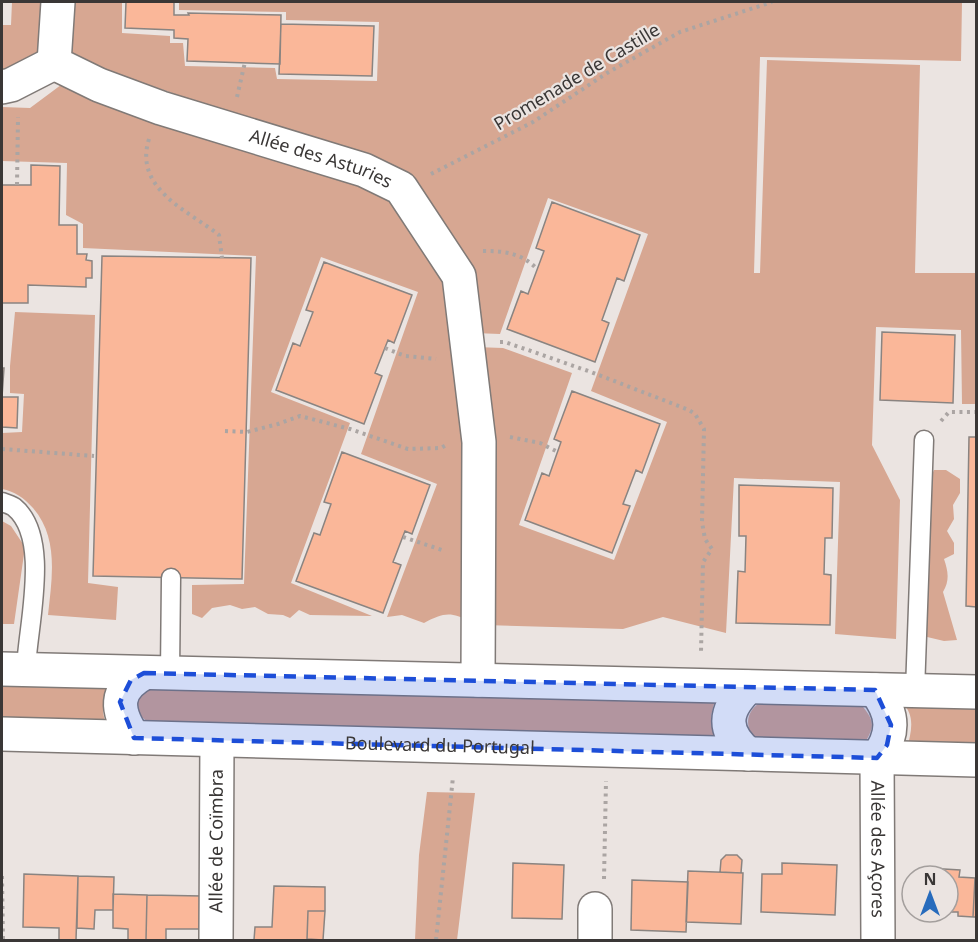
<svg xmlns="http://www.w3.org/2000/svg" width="978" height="942" font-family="'Noto Sans',sans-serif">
<rect width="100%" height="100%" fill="#ebe4e1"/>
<!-- green -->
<path fill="#d7a792" d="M12,2h37l-2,52 -45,23v-52h9z
M66,2h56v31l48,3v7h13l2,23 90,2 2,11 100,2 2,-59 -93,-2v-8l-107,-2v-8h783l-1,59 -201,-4 -6,216h6l7,-213 153,5 -5,208h61v131h-14l-1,-74 -85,-3 -4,118 28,55 -4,139 -61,-5 5,-152 -106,-4 -8,155 -63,-16 -40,12 -139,-4 -9,-278 28,1 69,25 -53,152 95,35 53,-138 -76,-31 57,-157 -100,-36 -48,136 -26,-1 -55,-145 -5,-10 -350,-123z
M65,82l331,113 56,85 21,166 -3,176c-19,-11 -27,-9 -46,1l-22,-8 -15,2 50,-133 -76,-30 57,-162 -97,-35 -50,135 79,31 -59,160 81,33 -62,-1 -11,-5 -9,8 -7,-3 -15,-1 -13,-7 -13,2 -12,-4 -18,3 -10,10 -10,-4v-29l52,-1 12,-328 -173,-8v-24l-17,-9 1,-52 -65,-2v-54l28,1z
M15,312l80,3 -7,268 30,4 -2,33 -68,-5c4,-37 11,-77 -15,-107 -9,-10 -19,-17 -31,-19v-56l20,-1 2,-38 -14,-1v-27z
M934,470h12l14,9v14l-7,12 1,14 -7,12 7,12v11l-10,5c4,12 6,21 -1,33l14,48 -13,1 -21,-5 4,-151z
M2,521l9,5 14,21 -11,77h-12z
M2,680l108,1c-6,18 -11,30 -2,47l-106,-1z
M150,684l567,12c-7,18 -9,29 1,46l-569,-19 -11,-9c-2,-15 2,-21 12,-30z
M764,700l95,2c14,17 18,22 5,42h-104c-17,-15 -16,-33 4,-44z
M902,703l74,2v45l-69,-2c4,-15 9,-33 -5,-45z
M427,792l48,1 -18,147h-42l4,-85z"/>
<!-- building -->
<path fill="#fab799" stroke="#8a8481" stroke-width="1.5" d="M126,2h48v13h15l-1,-2 93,2 -1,49 -93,-3 1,-22 -14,-1v-8l-49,-2z
M281,24l93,2 -2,50 -93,-2z
M31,165l29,1 -1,59h18v29h10l-1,6 6,1v17h-6v9l-58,-2v18h-26v-118h29z
M552,202l88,33 -16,46 -7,-3 -15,42 7,3 -14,39 -88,-33 14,-38 7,3 16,-43 -8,-3z
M102,256l149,2 -9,321 -149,-3z
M324,262l88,33 -18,48 -6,-3 -13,33 7,3 -18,48 -88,-34 17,-47 7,3 13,-34 -7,-2z
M882,332l73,3 -2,68 -73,-3z
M2,368h2l-2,29h16l-1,31 -15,-1z
M572,391l88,33 -18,49 -6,-3 -13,34 7,2 -18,47 -87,-33 17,-47 7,3 12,-34 -7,-3z
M969,437h7v170l-10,-1z
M342,452l88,33 -18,49 -7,-3 -12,31 8,3 -18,48 -87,-32 18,-48 6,2 11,-31 -7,-2z
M739,485l94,3 -1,50h-7l-1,36 7,1 -1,50 -94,-2 2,-52 7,1 1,-36h-7z
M726,855h11l5,5 -1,13 -21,-1 1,-12z
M513,863l51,2 -2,54 -50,-1z
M782,863l55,2 -2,50 -74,-3 1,-38h20z
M927,868l33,2 -1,7 16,1 -2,39 -15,-1v-4h-18h8v-36h-22z
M688,871l55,2 -2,51 -55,-2z
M24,874l54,2 -2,64h-17v-12l-36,-1z
M78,876l36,1 -1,33h-18l-1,19 -17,-1z
M975,878h1v39h-3z
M632,880l56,2 -2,50 -55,-2z
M274,886l51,1v24h-17l-1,29h-53l1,-13h17z
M113,894l34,1 -1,45h-18v-11l-15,-1z
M147,895l55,1 -2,33h-34v11h-20z
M308,911h17l-2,29 -16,-1z"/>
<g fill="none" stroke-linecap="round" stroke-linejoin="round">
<!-- service casing -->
<g stroke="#807a77" stroke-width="21">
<path id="service" d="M2,502c3,1 9,3 12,5 38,31 13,120 12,163
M170,673l1,-95
M915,691l9,-251"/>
</g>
<!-- minor casing -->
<g stroke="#807a77" stroke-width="36">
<g id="minor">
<path id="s1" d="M58,2l-4,61 45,22 62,23 203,62 37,18 58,88 20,166 -1,238"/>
<path d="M2,87l9,-2 43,-22"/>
<path d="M748,687c-25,24 -26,44 0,67"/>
<path id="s2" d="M875,690c19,23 20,44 2,68l1,182"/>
<path d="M134,738c-18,-27 -21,-48 10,-65"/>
<path d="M595,909v31"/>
<path id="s3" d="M216,940l1,-199"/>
</g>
</g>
<!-- tertiary casing -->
<g stroke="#807a77" stroke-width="36">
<g id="tertiary">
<path d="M2,669l974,23"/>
<path id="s4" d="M2,734l974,26"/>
</g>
</g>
<!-- path -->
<path stroke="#aba5a3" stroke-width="4" stroke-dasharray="3 4.5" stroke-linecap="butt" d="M237,97l8,-35
M149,139c-16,50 40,72 70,96l3,23
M431,174l102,-52 74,-49 73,-41 92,-30
M17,185l1,-68
M483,251c21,0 39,2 54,18
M500,342h5l86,30 98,38 6,4 9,15 -2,93 3,17 7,10 -9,13 -2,90
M385,348l20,8 31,3
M941,421l8,-9h27
M225,431l22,1 31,-8 22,-8 50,13 58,20 33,-1 5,-3
M510,437l30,6 18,9
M2,449l92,7
M403,537l42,14
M2,876l1,64
M604,879l2,-98
M436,940l17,-163"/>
<!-- service -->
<use href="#service" stroke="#fff" stroke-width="18"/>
<!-- minor -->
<use href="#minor" stroke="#fff" stroke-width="33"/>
<!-- tertiary -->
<use href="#tertiary" stroke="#fff" stroke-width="33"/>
</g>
<!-- marked area -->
<path fill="#1d4ed8" fill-opacity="0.2" stroke="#1d4ed8" stroke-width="4.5" stroke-dasharray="12 8" stroke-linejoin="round" d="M144,673l731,17 16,35 -4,20 -10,13 -743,-20 -14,-36 11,-22z"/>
<g text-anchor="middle" stroke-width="4.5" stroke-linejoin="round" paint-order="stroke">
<!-- street labels -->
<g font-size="18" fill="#3a3736" stroke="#ebe4e1">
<text transform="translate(577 77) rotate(-31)" y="6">Promenade de Castille</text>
<text dy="6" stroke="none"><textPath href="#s1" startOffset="345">Allée des Asturies</textPath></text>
<text dy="6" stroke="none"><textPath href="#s4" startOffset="438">Boulevard du Portugal</textPath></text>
<text dy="6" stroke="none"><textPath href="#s3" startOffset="99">Allée de Coïmbra</textPath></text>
<text dy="6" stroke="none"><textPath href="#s2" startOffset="166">Allée des Açores</textPath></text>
</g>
</g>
<!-- border -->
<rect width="978" height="942" fill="none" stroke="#3a3736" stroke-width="6"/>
<!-- north arrow -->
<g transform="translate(930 894)"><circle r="28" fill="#ebe4e1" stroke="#a49f9d" stroke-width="1.5"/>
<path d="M0-4.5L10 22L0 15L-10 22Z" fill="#276bbc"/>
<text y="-9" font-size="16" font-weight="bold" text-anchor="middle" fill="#3a3736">N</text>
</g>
</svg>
